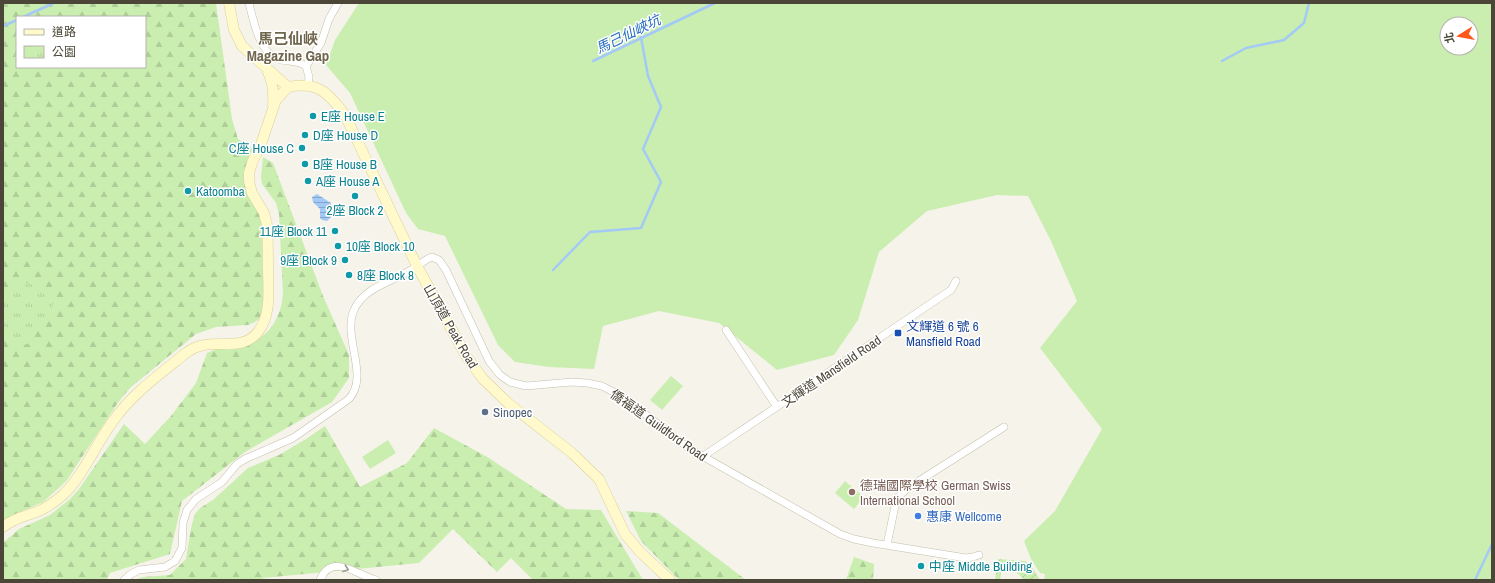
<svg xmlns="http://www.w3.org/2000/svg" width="1495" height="583" font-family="'Archivo Narrow','Noto Sans TC',sans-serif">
<defs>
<pattern id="forest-firs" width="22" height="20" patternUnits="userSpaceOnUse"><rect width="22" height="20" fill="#caedb0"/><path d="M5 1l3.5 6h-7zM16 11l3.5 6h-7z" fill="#afcd98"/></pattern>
<pattern id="park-tufts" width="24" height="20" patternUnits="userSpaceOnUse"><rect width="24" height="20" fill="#caedb0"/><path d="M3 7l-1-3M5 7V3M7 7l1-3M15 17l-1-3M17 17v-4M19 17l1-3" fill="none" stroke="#afcd98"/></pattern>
<pattern id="garden-furrows" width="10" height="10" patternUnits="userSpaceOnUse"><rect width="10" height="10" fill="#caedb0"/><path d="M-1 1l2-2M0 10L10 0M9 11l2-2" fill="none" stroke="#afcd98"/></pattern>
<pattern id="water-rules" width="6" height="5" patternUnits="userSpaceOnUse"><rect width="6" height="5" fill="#a3caf7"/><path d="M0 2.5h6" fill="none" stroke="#87a6c9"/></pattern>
</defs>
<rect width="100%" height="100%" fill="#f6f4ea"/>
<!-- grass -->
<path fill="#caedb0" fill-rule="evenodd" d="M359,3h1133v577h-448l1,-6 -5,-1 -9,-14 -7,-18 31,-30 47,-82 -62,-81 37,-47 -26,-60 -23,-45 -31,-1 -70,16 -48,41 -21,68 -24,35 -57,15 -58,-47 -60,-12 -56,15 -9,43 -45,-2 -34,-5 -17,-17 -53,-109 -27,-7 -12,-16 -56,-120 -24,-28 9,-25zM1447,24h24v24h-24z
M671,376l12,10 -21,24 -12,-10z
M388,440l8,13 -26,16 -8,-12z
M845,481l19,16 -10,12 -19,-16z"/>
<!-- forest -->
<path fill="url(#forest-firs)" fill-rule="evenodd" d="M3,3h213l16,116 6,20 14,10 -5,15 14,54 3,83 -3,16 -6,5 -7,3 -32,2 -20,7 -65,53 -7,8 -7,9 -50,76 -8,8 -16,14 -32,14 -8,6zM17,17h128v50h-128z
M263,157l10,6 50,133 26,59v23l-17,24 -87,50 -63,49 -12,53 -60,19 -3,7h-104v-37l16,-14 31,-14 20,-16 9,-10 45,-65 21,20 26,-28 25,-33 11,-30c3,-1 8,-4 11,-4 6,0 11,1 16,0 29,-7 46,-24 49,-54l-4,-81 -3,-11 -14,-19 -1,-7z
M325,426l35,61 47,-24 27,-35 55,30 77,51 35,1 42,70h-110l-22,-22 -14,14 -44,-43 -34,34 -156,15 -1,2h-128l9,-3 27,-2 16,-16 5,-31 4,-14 5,-6 13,-8 35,-32 31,-13 27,-16z
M626,511l32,2 88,67h-67l-38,-39z
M854,557l20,7 -1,16h-27z"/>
<!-- park -->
<path fill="url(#park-tufts)" d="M22,281l14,5 20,14 -29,45 -24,-10v-31l13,-18z"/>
<!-- garden -->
<path fill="url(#garden-furrows)" d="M998,559l27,2c7,4 11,12 15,19h-16c-6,-8 -13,-11 -22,-12l-2,12h-5z"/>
<!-- water -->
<path fill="url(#water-rules)" d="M317,194l14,9v14l-4,4 -5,-1 -2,-2v-9l-7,-7 -1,-5z"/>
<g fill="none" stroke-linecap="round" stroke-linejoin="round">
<!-- stream -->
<path stroke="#a3caf7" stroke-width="2.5" d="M23,17l31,-14
M3,26l14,-6
M593,61l122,-58
M1222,61l24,-13 38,-8 20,-17 5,-20
M553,270l37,-38 51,-4 20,-46 -18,-33 18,-42 -13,-31 -7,-39
M1475,580l17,-36"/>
<!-- minor casing -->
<g stroke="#c3beac" stroke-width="8">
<path id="minor" d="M249,3c4,16 10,48 27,55 10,5 19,1 30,8l3,11 -1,8
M306,66l15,-23 8,-24 9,-16
M726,330l51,77
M702,457l249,-167 5,-9
M887,545l9,-44 3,-5 9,-8 96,-61
M124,580l7,-6 8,-4 26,-3 10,-6 7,-13 1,-25 4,-13 9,-11 26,-17 15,-18 8,-5 48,-21 56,-39c21,-24 -7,-61 5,-89 10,-23 38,-28 57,-40 7,-4 13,-10 21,-13l7,3 7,10 43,91 11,14 10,7 16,4 46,-4 15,1 15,3 21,11 67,52 150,85 14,5 19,4 93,15 7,-1 6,-2
M320,580c12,-28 37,-5 56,0"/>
</g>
<!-- secondary casing -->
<g stroke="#dad097" stroke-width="11">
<path id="secondary" d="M229,3l5,27 8,16 46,41
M268,72c5,11 6,20 5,33
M288,87c29,-6 40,5 57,28l72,151 49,90 17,23 25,24 64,50 27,26 26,55 15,18 30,28
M3,527c11,-9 23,-11 36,-16 9,-4 17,-10 25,-17 20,-20 32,-50 49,-73 19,-27 47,-47 73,-68 24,-19 54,2 72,-21 14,-18 10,-43 10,-65 0,-14 0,-28 -1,-42l-3,-12 -12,-20 -3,-12v-8l3,-10 9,-19 15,-44 12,-13"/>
</g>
<!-- minor -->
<use href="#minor" stroke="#fff" stroke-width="7"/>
<!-- secondary -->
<use href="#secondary" stroke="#fff9cc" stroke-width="10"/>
</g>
<!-- one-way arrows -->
<defs><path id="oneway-chevron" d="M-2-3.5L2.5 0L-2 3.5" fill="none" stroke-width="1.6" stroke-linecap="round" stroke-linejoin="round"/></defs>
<use stroke="#9c9991" href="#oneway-chevron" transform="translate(346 569) rotate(20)"/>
<!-- markers -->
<g fill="#0f9aa8" stroke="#fff" stroke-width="1.5">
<circle cx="313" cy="116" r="4"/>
<circle cx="305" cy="135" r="4"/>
<circle cx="302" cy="148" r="4"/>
<circle cx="305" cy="164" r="4"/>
<circle cx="308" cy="181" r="4"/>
<circle cx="188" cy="191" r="4"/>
<circle cx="355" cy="196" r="4"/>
<circle cx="335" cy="231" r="4"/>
<circle cx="338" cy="246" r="4"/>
<circle cx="345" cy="260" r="4"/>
<circle cx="349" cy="275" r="4"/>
<circle cx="921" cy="566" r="4"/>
</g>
<rect fill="#1a4fb4" stroke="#fff" stroke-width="1.5" x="894" y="329" width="8" height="8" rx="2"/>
<circle fill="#5c6f8a" stroke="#fff" stroke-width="1.5" cx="485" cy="412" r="4"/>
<circle fill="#8d6e63" stroke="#fff" stroke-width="1.5" cx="852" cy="492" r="4"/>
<circle fill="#3f7fe0" stroke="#fff" stroke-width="1.5" cx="918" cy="516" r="4"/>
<g text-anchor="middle" stroke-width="3" stroke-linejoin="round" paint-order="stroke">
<!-- culture labels -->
<g font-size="13" fill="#0d838f" stroke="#fff" text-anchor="start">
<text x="321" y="121">E座 House E</text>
<text x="313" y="140">D座 House D</text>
<text x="294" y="153" text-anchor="end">C座 House C</text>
<text x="313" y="169">B座 House B</text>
<text x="316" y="186">A座 House A</text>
<text x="196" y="196">Katoomba</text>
<text x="355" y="215" text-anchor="middle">2座 Block 2</text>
<text x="327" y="236" text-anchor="end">11座 Block 11</text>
<text x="346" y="251">10座 Block 10</text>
<text x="337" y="265" text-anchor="end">9座 Block 9</text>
<text x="357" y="280">8座 Block 8</text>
<text x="929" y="571">中座 Middle Building</text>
</g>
<!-- street labels -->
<g font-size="13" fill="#4b4637" stroke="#fff">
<text transform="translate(451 326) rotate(60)" y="5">山頂道 Peak Road</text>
<text transform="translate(831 371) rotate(-34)" y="5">文輝道 Mansfield Road</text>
<text transform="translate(659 425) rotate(35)" y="5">僑福道 Guildford Road</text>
</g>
<!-- transit labels -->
<g font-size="13" fill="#164399" stroke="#fff" text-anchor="start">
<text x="906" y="331">文輝道 6 號 6<tspan x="906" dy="15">Mansfield Road</tspan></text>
</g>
<!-- service labels -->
<g font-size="13" fill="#4e5e75" stroke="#fff" text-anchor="start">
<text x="493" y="417">Sinopec</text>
</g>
<!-- education labels -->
<g font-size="13" fill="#785e54" stroke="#fff" text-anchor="start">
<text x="860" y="490">德瑞國際學校 German Swiss<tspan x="860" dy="15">International School</tspan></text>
</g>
<!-- shop labels -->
<g font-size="13" fill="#366cbe" stroke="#fff" text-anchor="start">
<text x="926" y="521">惠康 Wellcome</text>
</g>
<!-- water labels -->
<g font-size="14" font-style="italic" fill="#256dc2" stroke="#fff">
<text transform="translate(628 34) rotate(-26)" y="5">馬己仙峽坑</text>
</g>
<!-- quarter labels -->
<g font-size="15" font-weight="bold" fill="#6f664d" stroke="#fff">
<text x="288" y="44">馬己仙峽<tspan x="288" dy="17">Magazine Gap</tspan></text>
</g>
</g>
<!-- border -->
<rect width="1495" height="583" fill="none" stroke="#4b4637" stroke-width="8"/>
<!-- legend -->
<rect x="16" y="16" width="130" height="52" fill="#ffffff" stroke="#b7b5af"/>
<rect x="24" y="29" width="20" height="6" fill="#fff9cc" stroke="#b7b5af"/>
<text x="52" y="36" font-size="12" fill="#4b4637">道路</text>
<rect x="24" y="46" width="20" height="12" fill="url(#park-tufts)" stroke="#b7b5af"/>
<text x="52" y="56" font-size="12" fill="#4b4637">公園</text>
<!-- north arrow -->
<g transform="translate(1459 36) rotate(259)"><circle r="19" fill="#ffffff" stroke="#b7b5af"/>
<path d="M0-3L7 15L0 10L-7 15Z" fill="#ff5719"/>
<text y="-6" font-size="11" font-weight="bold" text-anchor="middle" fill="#4b4637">北</text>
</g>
</svg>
